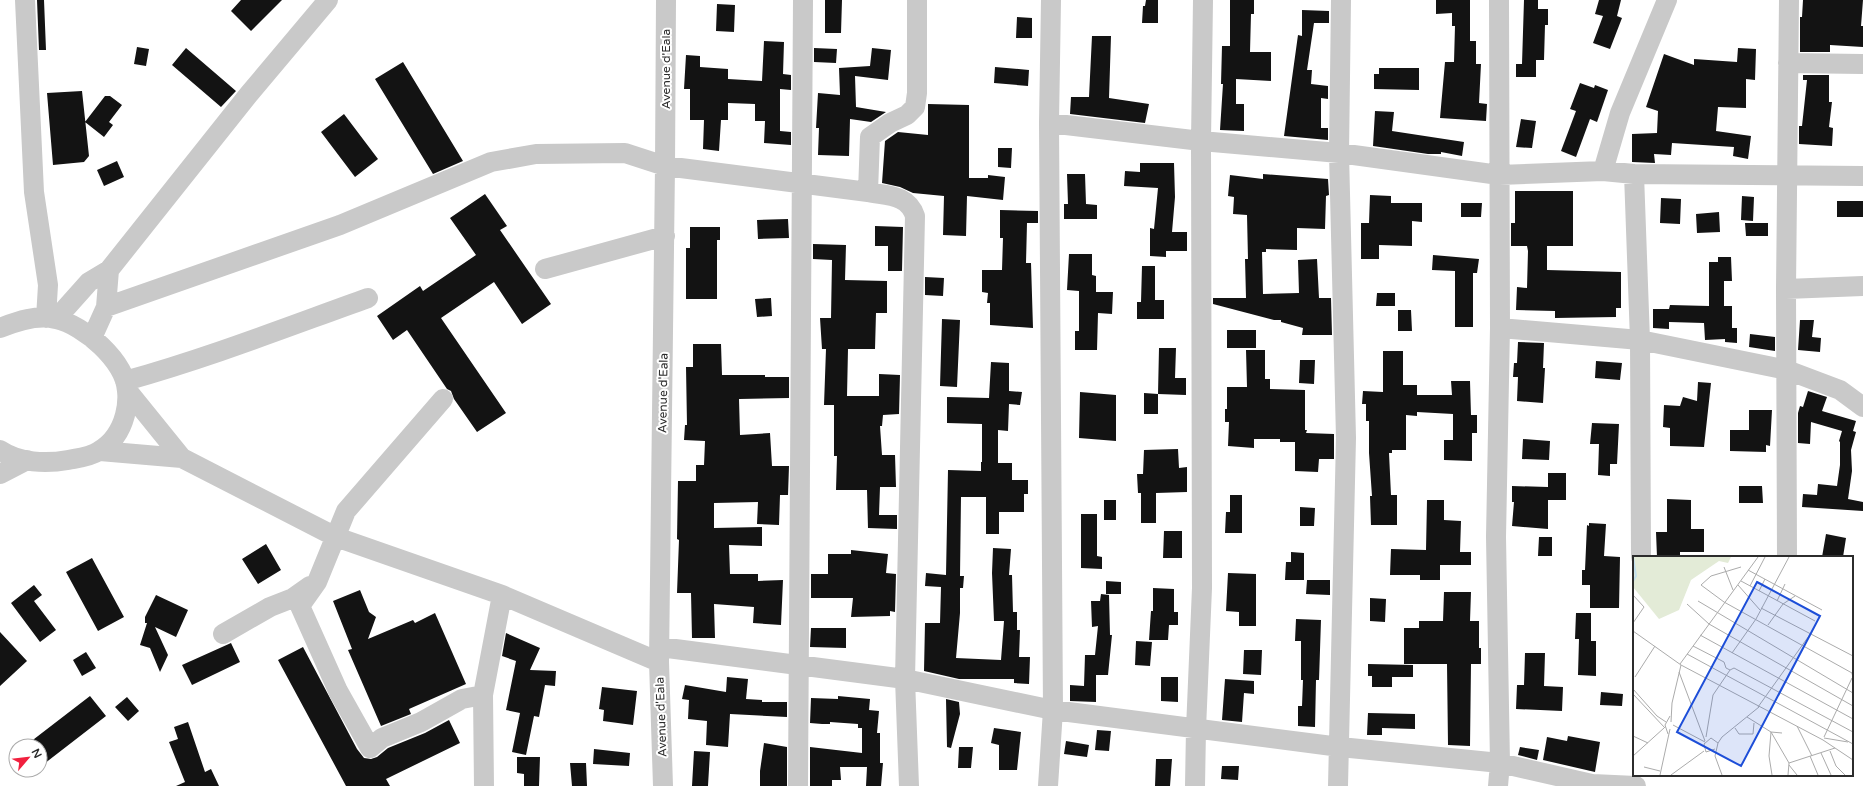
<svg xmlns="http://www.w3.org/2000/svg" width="1863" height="786" font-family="'Varela Round',sans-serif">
<rect width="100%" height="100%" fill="#fff"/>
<!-- building -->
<path fill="#131313" d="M37,0h7l2,50h-7z
M241,0h41l-31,31 -20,-20z
M825,0h17l-1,33h-16z
M1146,0h12v23h-16l1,-17h2z
M1230,0h24v14h-3l-1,38h21v29l-35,-2v25h8v27l-24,-1 3,-46h-2l1,-38h8z
M1436,0h34v41h6v23h5l-2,39 8,1 -1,17 -46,-3 5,-56h9l1,-36h-3v-13l-16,1z
M1524,0h14v9h10v16h-3l-1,35h-8v17h-20v-13h6z
M1599,0h22l-4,16 5,2 -12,31 -17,-6 10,-27 -8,-2z
M1803,0h60l-2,26h2v21l-33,-2v7h-30v-35h2z
M717,4l18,1 -1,27 -18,-1z
M1302,10l27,1v12h-15l-7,47h5l-1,14 17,2v13l-7,-1v30h7v12l-44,-4 14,-101 4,1z
M1017,17l15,1v20h-16z
M1092,36h19l-2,62 40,6 -4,19 -75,-9 1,-17h18z
M764,41l20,1 -1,32 8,1v15l-11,-1v42l11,1v13l-27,-2 1,-22h-10v-17l-27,-1v17h-7l-2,31 -16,-2 1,-29h-14v-31h-6l2,-34 14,1v11l28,2v10l34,2z
M137,47l12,2 -3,17 -12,-2z
M186,48l50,43 -15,16 -49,-42z
M814,48l23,1 -1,14 -22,-1z
M872,48l19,2 -3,30 -33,-4 1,31 30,5 -15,10 -21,-3 -1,37 -31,-1 1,-27h-3l2,-35 22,2 -1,-27 31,-2z
M1738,48l18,1 -1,31 -9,-1v29l-28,-1 -2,24 35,5 -3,23 -15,-3 1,-9 -62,-4 -1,12 -17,-1 1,9 -23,-1v-28l25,-1 1,-22 -12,-4 18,-53 30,11v-6l43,3z
M403,62l60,99 -30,13 -58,-95z
M995,67l34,3 -1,16 -34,-3z
M1379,68h40v22l-45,-1v-15h5z
M1803,75h26v27h3l-3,25 4,1 -1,18 -33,-2v-18h3l5,-46h-4z
M1580,83l14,5 1,-3 13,5 -11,32 -7,-3 -14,38 -15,-6 15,-40 -6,-2z
M82,91l7,65 -5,6 -31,3 -6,-72z
M105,96h5l12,9 -13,17 4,3 -9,12 -19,-15z
M928,104l41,1v73h19v-3l17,2 -2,23 -36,-4 -1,40 -23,-1 1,-39 -31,-3 -13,-6 -18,-4 3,-42 13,-9 30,3z
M1375,111l19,1 -2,19 72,11 -2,14 -21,-4v2h-13l-55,-8z
M344,114l34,45 -23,18 -34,-45z
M1521,119l15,2 -4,27 -16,-1z
M998,148h14l-1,20 -13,-1z
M117,161l7,16 -20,9 -7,-16z
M1140,163h34l1,34 -3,35h15v19h-21v6l-16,-1v-28l4,1 4,-41 -34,-2 1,-15 15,1z
M1067,174h18l1,30 11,1v14h-33v-15h4z
M1263,174l65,5 1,16 -3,1 -1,33 -28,-1v22l-31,-1v3h-4l1,42 36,-1 -1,-33 19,-1 2,39h12l1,37h-30l1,-7 -22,-6v-2h-7l-61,-16v-6h33l-1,-39h3l-1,-44 -14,-1 1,-17 -6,-1 2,-21 33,4z
M1515,191h58v55h-26v24l74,2v36h-5v9l-61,1v-7l-39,-1 1,-23 10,1 1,-37 -1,-5h-16v-23h4z
M485,194l22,32 -7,4 51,74 -29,20 -28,-42 -53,36 65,95 -29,19 -23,-33 -3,-8 -4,-2 -40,-59 -14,10 -16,-24 43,-30 3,5 53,-36 -26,-37z
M1370,195l21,1v7h31v19l-10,-1v25l-33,-1v14h-18v-36h8z
M1742,196l12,1 -1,24 -12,-1z
M1661,198l20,1 -1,25 -20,-1z
M1837,201h26v16h-26z
M1461,203h21l-1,14h-20z
M1000,210l38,1v12h-11l-1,40h5l2,65 -43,-3v-22h-3l1,-10 -6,-1v-22h20l1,-32h-3z
M1719,212l1,20 -23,1 -1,-19z
M788,219l1,19 -31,1 -1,-19z
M1745,223h23v13h-22z
M875,226l28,1 -1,44h-14v-25h-13z
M690,227h30v13h-3v59h-31v-51h4z
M813,244l33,1 -1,35 42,1v32h-11l-1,36h-27l-1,47h32v-22l21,1 -1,39 -16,1 -1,11h-2l2,29h13l1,32h-16l-1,28h18v14l-29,-1 -1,-38h-31l1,-34h-3v-51h-10l2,-56h-4l-2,-31h11l1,-58 -19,-1z
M1069,254h23v21l4,1v16h17l-1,22 -14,-1 -1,37h-22v-19h4v-40l-12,-1z
M1433,255l46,4 -2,14h-4v54h-18v-56l-23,-1z
M1718,257h13l1,24h-8v25h8v22h5v15l-12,-1v-3l-20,1 -1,-17 -35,-1v7l-16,-1v-19h16l1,-4 39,1v-44h9z
M1142,266h13v34h9v19h-27v-17h4z
M925,277l19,1 -1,18 -18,-1z
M1377,293h18v13h-19z
M771,298l1,18 -15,1 -2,-18z
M1398,310h13l1,21h-14z
M942,319l18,1 -3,67 -17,-1z
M1800,320h14l-2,17 9,1 -1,14 -22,-2z
M1227,330h29v18h-29z
M1750,334l25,3v14l-26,-4z
M1518,342l26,1 -1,25h2l-2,35 -26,-2 1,-24h-5l1,-14h3z
M693,344h28l1,31h43v2h24v21l-50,1 1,36 30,-2 2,33h17l-1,29h-8l-1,30 -22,-1 1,-22 -44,1v25l48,-1v19l-33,-1 1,29h28v7l25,-1 -2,45 -28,-2 1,-16 -40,-3 1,34h-23l-1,-45h-14l2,-53 -2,-1 1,-58h18v-16h8l1,-24 -21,-1 1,-15h2l-1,-58h7z
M1159,348h17l-1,30h11v17l-28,-1v20h-14v-21l14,1z
M1246,350h19v29h5v10l35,1v40h2l-1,3 28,1v25h-15l-1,13 -23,-1v-29h-15v-3h-26v9l-26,-2 1,-24h-4v-13h2v-22h20z
M1383,351h20v34h14v10h35l-1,-14h19l1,34h6v18h-5v28l-28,-1v-20h9v-26l-36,-2v4l-11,-1v35h-14v3h-3l2,42h6v30h-26l-1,-29h2l-3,-43v-32h-3v-17h-4l1,-13 20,1z
M1300,360h15l-1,24 -15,-1z
M1596,361l26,2 -2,17 -25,-2z
M991,362l18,1v28l13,1 -2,13 -11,-1 -1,27 -10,-1v33h14v17h16v14h-4v18h-25v22h-13v-37h-25l-1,79h4l-1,12h-3v25l-4,45 45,2 3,-39h-10l-2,-48 1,-25 18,1 -2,26h3l1,37h4v18h3l-1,27h11l-1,27 -15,-1v-4h-55l-35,-8 1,-48h15l1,-36 -16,-1 1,-13 20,2 2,-105 33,1v-9h1v-38l-35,-1v-26l42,1z
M1698,382l13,1 -7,64 -34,-1v-18l-7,-1 1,-22 16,1 3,-9 14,4z
M1808,391l19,6 -5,14 34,10 -3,10 3,1 -5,18 1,21 -4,28 15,3v9l-61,-4 1,-13 14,1 1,-11 19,2 3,-21v-23l-1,-1 3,-10 -31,-9 -1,22 -12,-1v-30l2,-7 3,1z
M1080,392l36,3v46l-37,-3z
M1749,410h23l-2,36 -4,-1v7l-36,-1v-21h19z
M1592,423l27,1 -2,40h-7v12l-12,-1 1,-31h-9z
M1523,439l27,2 -1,19 -27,-1z
M1178,449l1,19 8,-1v25l-31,1v30h-15v-30h-3l-1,-19h6l1,-24z
M1548,473h18v27h-18v29l-36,-3 2,-24h-2v-16l36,1z
M1739,486h23l1,17h-24z
M1230,495h12v38h-17l1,-21h4z
M1667,499l24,1v29h13v23h-24v5h-23l-1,-25h11z
M1104,500h12v20h-12z
M1427,500h17v20l17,1 -1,31h11v13h-31v15h-20v-5h-30l1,-26 35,1z
M1300,507l15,1 -1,18h-14z
M1081,514h16v42l5,1v12l-21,-1z
M1589,523l17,1 -2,32 16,1 -1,51h-29v-23h-8v-15h3l2,-45 2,1z
M1164,531h18v27h-19z
M1826,534l20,4 -3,19h-21z
M1539,537h13v19h-14z
M266,544l15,26 -23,14 -16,-25z
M851,550l37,4 -2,19 10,1 -1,38 -5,-1v5l-39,1 2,-19h-42v-24h17v-20h23z
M1291,552l13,1v27h-19l1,-18h5z
M92,558l32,59 -26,14 -32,-59z
M1228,573l28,1v52h-17v-14l-13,-1z
M1307,580h23v15l-24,-1z
M1106,581l15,1v12h-15z
M34,585l8,10 -8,6 22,29 -16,12 -29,-39z
M1153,588l21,1v23h4v13h-9l-1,15h-19l2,-29h2z
M360,590l9,22 7,5 -8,22 45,-19 2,3 20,-10 31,71 -57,25 2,5 -30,12 -33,-76 4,-1 -19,-48z
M1444,592h27l-1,29h9v27h2v16h-10l-1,82 -22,-1 -1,-81h-43v-36h15v-7h24z
M1101,594l8,1 1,40h2l-4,40h-12v27l-26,-1v-16l14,1 1,-31h10l3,-29 -6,1 -1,-26h9z
M156,595l32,15 -12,27 -21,-10 13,28 -8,17 -10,-24 -10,-3 7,-22h-2v-6z
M1370,598l16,1 -1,23 -15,-1z
M1576,613h15v28h5v35l-18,-1 1,-36h-4z
M1296,619l25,1 -2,60h-3l-1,47 -17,-1v-20h4l1,-26h-2v-39h-6z
M811,628h35v20l-36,-1z
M0,632l27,29 -27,25z
M506,633l34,15 -10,22 26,1 -1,15 -10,-1 -6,32 -5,-1 -8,39 -14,-3 8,-39 -14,-3 10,-49 -14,-5z
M1136,641l16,1 -2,24 -15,-1z
M231,643l9,19 -48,23 -10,-20z
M303,647l54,102 7,9 7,1 6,-2 11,-9 37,-15 24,-13 11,23 -74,36 4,7h-44l-68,-126z
M1244,650h18l-1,25 -18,-1z
M86,652l10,16 -14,8 -9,-16z
M1525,653h20l-1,33 19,1 -1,24 -46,-2 1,-24h7z
M1368,664l45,1v12h-21v10h-20v-11h-4z
M727,677l21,2 -2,20 16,1v2h25v15l-57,-3 -2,33 -22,-2 1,-24 -19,-2 1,-19 -7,-1 3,-14 41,7z
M1161,677h17v25l-17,-1z
M1225,679l29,2v13l-10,-1 -2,29 -20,-2z
M602,687l35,4 -4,34 -30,-4 1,-11 -5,-1z
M1601,692l22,2 -1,12 -22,-1z
M90,696l16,20 -66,51v-21h-15z
M838,696l32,3 -1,11 10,1 -2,22h3v30h3l-2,23h-15l1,-19h-27l1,13h-9v6h-22v-39l52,6v-25h-4v-4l-28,-2v2h-8l-12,-1 1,-25 27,1z
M127,697l12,14 -11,10 -13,-14z
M946,699l13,3 1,12 -9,34 -4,-1z
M1368,713l47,1v15l-33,-1v7h-15z
M188,722l17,50 6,-3 8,17h-43l9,-4 -16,-40 9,-3 -4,-12z
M994,728l27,4 -4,38h-18v-25l-8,-2z
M1097,730l14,1 -2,20 -14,-1z
M1568,736l32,6 -5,30 -52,-12 4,-23 20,4z
M1066,741l23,4 -2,12 -23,-3z
M764,743l23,4v39h-27v-15z
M959,747h14l-2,21h-13z
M1520,747l19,3 -2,10 -19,-5z
M594,749l36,4 -1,13 -36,-2z
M694,751l16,1 -2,34h-16z
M517,757h23l-1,29h-15v-12l-7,-1z
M1156,759h16l-2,27h-15z
M570,763h16l1,23h-15z
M1222,766h17l-1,14 -17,-1z"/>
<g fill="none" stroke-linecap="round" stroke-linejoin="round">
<!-- minor -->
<path stroke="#c9c9c9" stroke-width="20" d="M25,0l9,192 14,93 -2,33
M1788,63l75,1
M1049,123l152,18 138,12 160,22 104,-4 31,3 229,2
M1603,171l17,-58 47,-113
M1634,174l6,166 1,217
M545,269l120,-33
M1786,289l77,-3
M106,307l234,-82 151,-63 45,-8 89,-1 40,13 203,26
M56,319l33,-37 20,-12 140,-176 79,-94
M0,328c17,-7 38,-14 56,-9 28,6 69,42 71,72 1,8 0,16 -2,24 -4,15 -12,28 -26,36 -9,6 -21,7 -31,9 -22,4 -49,3 -68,-10
M1500,328l140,12 147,30 53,20 23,17
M92,338l14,-31 3,-37
M125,381c83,-23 162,-54 243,-83
M127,390l55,68
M443,399l-97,112 -29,71 -17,24 38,85 32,57 12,-10 39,-16 41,-23 21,-4
M100,451l82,7 154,79 166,58 157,67
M0,474l27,-14
M1787,557l-1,-268 3,-289
M223,634l47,-27 23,-9 17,-12
M660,647l245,32 148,31 287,37 160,16 92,21 44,2
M484,786l-1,-91 19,-100
M663,786l-4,-124 6,-496 1,-166
M798,786l5,-786
M909,786l-4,-107 10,-463c-7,-22 -28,-20 -47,-24l2,-55 20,-14 17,-8 8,-8 2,-14v-93
M1048,786l5,-76 -4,-587 2,-123
M1195,786l1,-57 6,-141 -1,-447 2,-141
M1338,786l8,-348 -7,-285 2,-153
M1498,786l2,-23 -4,-226 4,-209 -1,-328"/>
</g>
<g text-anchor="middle" stroke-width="4" stroke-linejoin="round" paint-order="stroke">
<!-- street labels -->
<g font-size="12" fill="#2c2c2c" stroke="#fff">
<text transform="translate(666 69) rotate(-90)" y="4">Avenue d'Eala</text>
<text transform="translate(663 393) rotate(-89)" y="4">Avenue d'Eala</text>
<text transform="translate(661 717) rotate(-92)" y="4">Avenue d'Eala</text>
</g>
</g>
<!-- overview -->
<g transform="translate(1633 556)">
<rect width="220" height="220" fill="#fff"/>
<path d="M0,1h98l-3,6 -9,-2 -28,19 -12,30 -20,9 -26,-32z" fill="#e3ebd7"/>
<path fill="none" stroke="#c1dfed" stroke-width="2" d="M0,25l3,-5 -3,-19"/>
<path fill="none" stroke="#ababab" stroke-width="1" d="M91,11l9,23M108,11l-30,9 -10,9 23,17 128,71 1,5M115,14l74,40M108,25l74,40M105,29l22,25M117,30l15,-29M126,35l6,-12M0,39l11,12 -11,16M65,45l155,92M144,45l8,-17M54,48l22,20 144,82M128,52l92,48M135,69l15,-21 12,-8M0,75l48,34 142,75 30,20M67,79l153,84M60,90l31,16 2,6 4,2 4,-2 119,64M99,97l24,-34 33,-62M54,98l166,90M47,108l78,-107M46,116l26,69M2,121l20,-31M0,133l24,27 9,6M0,138l32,34M125,151l53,-74M114,161l24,15 18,31 -1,12M38,166l1,-19 9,-38M40,169l32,17M164,170l15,30M102,172l4,6h14l1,-11M35,178l-3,-9 5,-9M0,180l15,7M73,181l7,-42 17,-25M191,181l28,-59M191,182l24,4M82,193l-9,3 -2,-8 7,-6 7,5M197,195l6,15 9,9M188,197l10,22M0,200l31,-28M177,200l8,19M156,207l46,-15M156,209l8,10M11,211l16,4M27,219l10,-46M38,219l33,-24M89,219l-7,-19 3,-13 4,-6 37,-30M139,219l-3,-19 2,-24 11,1"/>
<path fill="#1d4ed8" fill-opacity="0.15" stroke="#1d4ed8" stroke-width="2" d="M124,26l63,34 -79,150 -64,-34z"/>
<rect width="220" height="220" fill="none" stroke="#2c2c2c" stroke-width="2"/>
</g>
<!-- north arrow -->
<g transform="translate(28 758) rotate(62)"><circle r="19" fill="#ffffff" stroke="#ababab"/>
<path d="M0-3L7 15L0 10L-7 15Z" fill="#f1203e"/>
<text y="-6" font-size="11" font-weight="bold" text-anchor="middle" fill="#2c2c2c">N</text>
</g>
</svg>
